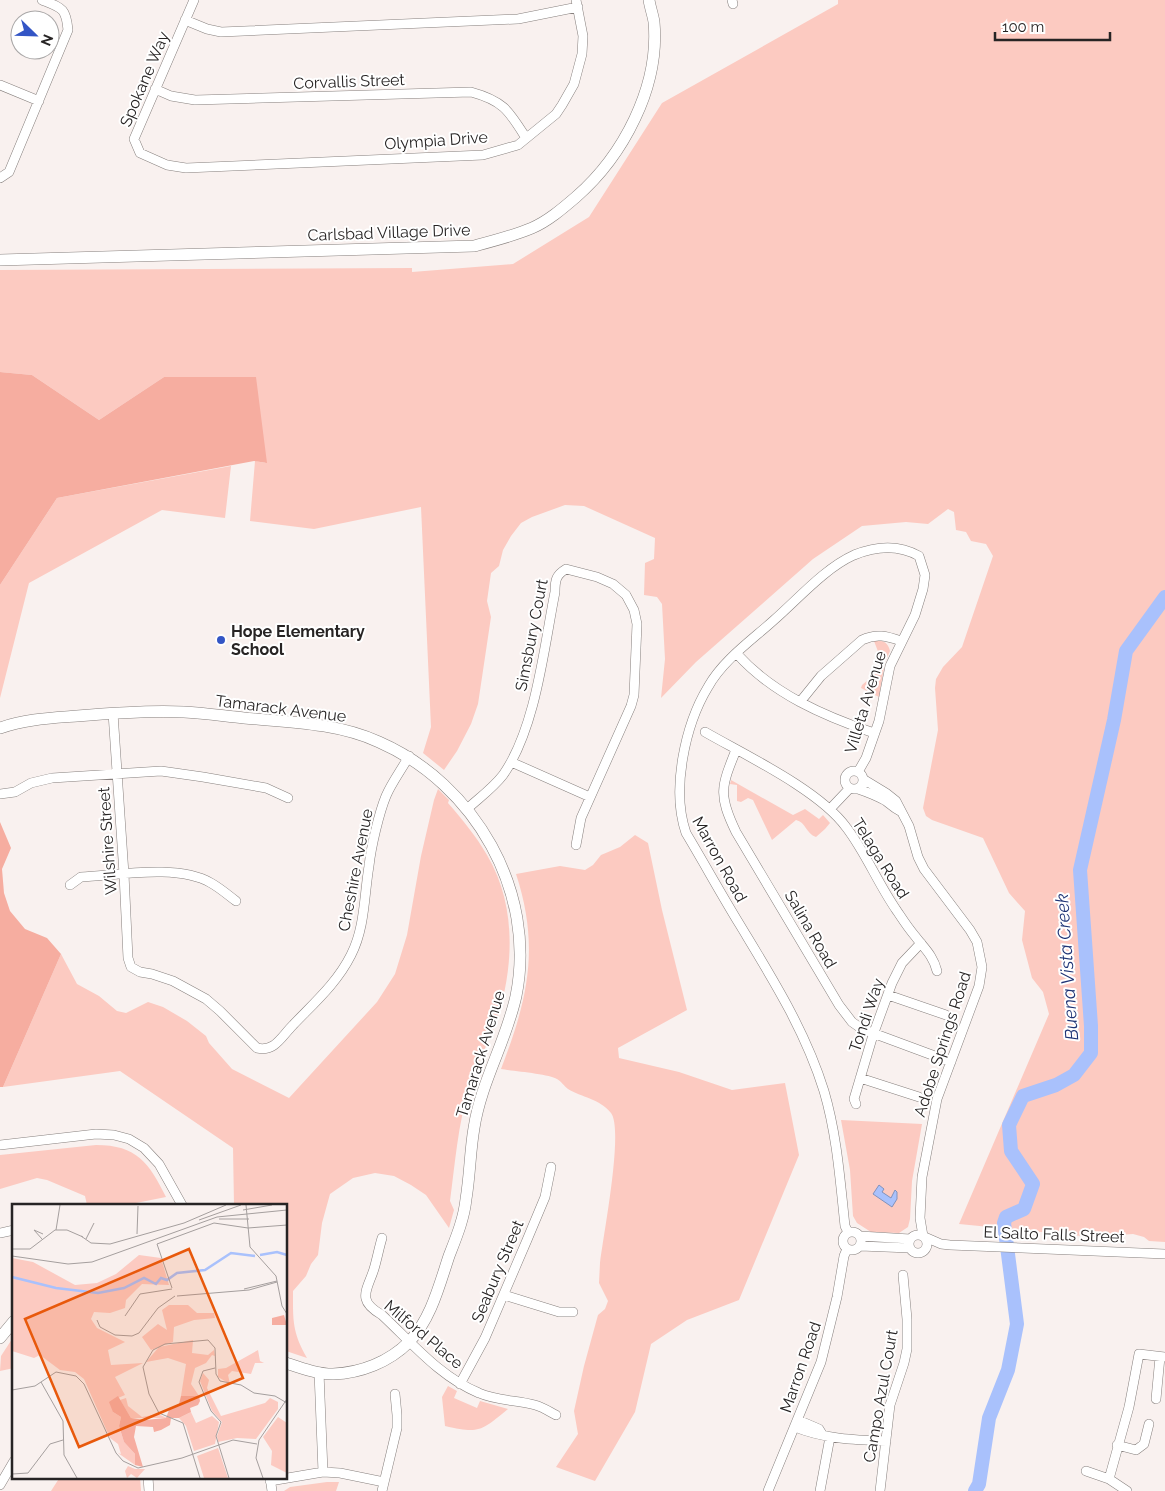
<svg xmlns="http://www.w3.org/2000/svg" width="1165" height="1491" font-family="Raleway,sans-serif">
<rect width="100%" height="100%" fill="#f9f1ef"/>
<!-- green -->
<path fill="#fccac1" d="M838,0h327v1242l-16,-1 -5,-4 -11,-3 -41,3 -133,-13 90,-210 -6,-22 -11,-14 -10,-38 3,-29 -16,-18 -26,-55 -51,-18 -6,-4 -3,-8 15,-78 -3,-42 1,-9 7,-12 19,-20 31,-91 -7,-12 -15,-3 -5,-9 -10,-2 -2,-18 -6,-3 -20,15 -22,-2 -44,4 -49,33 -117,103 -35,36 4,-39 -3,-55 -5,-7 -13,-2 1,-32 9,-4 1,-21 -71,-32 -19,-1 -33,12 -11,6 -10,13 -8,14 -4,16 -8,7 -4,28 4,16 -13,87 -7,20 -14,27 -13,19 -21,-17 8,-26 -10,-220 -107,22 -64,-8 5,-60 11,2 -102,-86 -65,43 -67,-45 -32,-3v-102l412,-2v4l101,-8 76,-47 73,-114 176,-99z
M231,466l-6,52 -63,-8 -133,73 -29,115v-113l57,-87z
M874,641c9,-1 14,1 16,10l-4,9 -7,-6z
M882,668h2l-5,29 -18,-9 1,-3z
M731,780l62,35 12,-6 14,10 4,-4 7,8 -5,6 -9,8c-10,-3 -10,-15 -20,-17l-24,20 -19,-40 -5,-2 -7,4 -4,-1v-16l-7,-1z
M438,789l11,11 -1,3c14,16 28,33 39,52 31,52 27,118 7,173 -8,20 -19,39 -25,60 -11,36 -14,76 -19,113l4,9 -5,18 -23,-33 -15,-10 -17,-9 -19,-3 -22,5 -23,16 -8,29 -4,32 -7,9 -5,12 -13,15c0,29 -1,41 14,67l-21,-7v-146h-52l-1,-57 -113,-77 -117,16 58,-133 16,30 22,12 18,15 9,2 22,-11 15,5 24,14 19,15 3,7 23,26 57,29 88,-96 18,-28 12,-39 14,-79 13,-56z
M635,835l13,8 14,67 25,100 -69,38 1,10 60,14 53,18 53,-7 14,72 -60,145 -52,20 -36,24 -16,68 -40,69 -39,-14 22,-33 -4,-23 10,-45 14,-51 7,-6 3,-8 -9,-18 1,-20c3,-26 24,-133 11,-150 -11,-14 -30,-16 -43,-24 -4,-3 -7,-8 -11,-10 -8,-5 -45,-8 -56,-10 27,-70 39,-122 15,-195l44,-8 25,4 8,-5 8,-10 19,-8z
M841,1120l81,4 -10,57 -2,38 -2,8 -9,6 -28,-1 -14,-9 -4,-7 -3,-46z
M96,1145c41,0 53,18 70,52l-40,8h-39l-2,-9 -38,-16 -10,-2 -37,11v-34z
M14,1336v32l-14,3 1,-15z
M448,1386l9,5 -3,7 23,10 3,-7 28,8c-27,22 -28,25 -63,17l-3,-29z
M60,1477h80l1,14h-90z
M327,1482h12l-3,9h-52l6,-4z"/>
<!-- forest -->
<path fill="#f6ada0" d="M0,372l32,3 67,45 65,-43h92l11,86 -13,-2 -197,37 -57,87z
M0,822l11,26 -9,21 2,24 6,18 15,18 22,9 14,16 -58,133h-3z"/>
<!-- water -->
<path fill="#a9c1fc" stroke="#8292bb" d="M879,1185l5,4 -2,3 9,6 4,-8 2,2v7l-5,8 -19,-13z"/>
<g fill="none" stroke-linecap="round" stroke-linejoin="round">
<!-- river -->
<path stroke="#a9c1fc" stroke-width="14" d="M975,1491l4,-7 10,-66 19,-48 9,-46 -13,-101 2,-6 18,-8 9,-25 -22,-33 -2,-26 14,-29 33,-11 18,-10 17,-22v-27l-11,-156 34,-150 12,-69 39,-54"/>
<!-- minor casing -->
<g stroke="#87807e" stroke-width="10">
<path id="minor" d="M194,0l-60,139 6,14 27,12 19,3 297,-13 35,-10 38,-31 6,-9 12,-21 8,-30 1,-18 -7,-36
M732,0l1,4
M185,20l22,9 14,3 297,-13 60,-12
M0,85l39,16
M155,89l16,7 24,4 276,-8c33,9 38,19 55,46
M0,178l9,-6 59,-142c-2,-22 -6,-22 -26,-30
M737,654c36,40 87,62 137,79
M800,702l21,-26 41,-36c14,-7 25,-4 39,1
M113,713l11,161 4,84 3,9 9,5 12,2 21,7 33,18 14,12 37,37c18,4 24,-11 36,-23 21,-22 44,-42 58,-70 14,-27 13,-59 18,-89 2,-19 10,-53 17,-70 6,-14 16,-27 23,-40
M705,732c40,23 114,58 141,95 20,26 32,57 51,84 6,9 11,17 18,25 9,12 18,19 22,35
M736,750c-15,37 -18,45 0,82l103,173 13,17 10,7 89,33
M511,762l79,35
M845 780a9 9 0 1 1 18 0a9 9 0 1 1-18 0Z
M863,779l23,14 10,8 13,25 9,31 6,12 46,61 7,12 5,25 -3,19 -42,113 -15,78 -2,41 3,18
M858,789c9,3 19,7 28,12 5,4 8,7 14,10
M0,794l15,-2 16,-9 21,-5 109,-7 42,6 63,11 22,10
M467,809c12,-11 26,-21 36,-34 33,-47 41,-128 52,-183 0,-12 1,-17 11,-23l31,8 16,7 13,11 8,15 3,14 -3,71 -3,11 -50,112 -5,27
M830,809l19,-20
M70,885l11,-8c38,-2 97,-13 130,6 9,5 17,12 25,18
M888,995l58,20
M860,1078l59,19
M856,1104l-2,-5 19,-64 19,-52 10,-20 19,-20
M0,1145l96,-11 18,1 15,4 15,9 15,16 23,41
M843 1241a9 9 0 1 1 18 0a9 9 0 1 1-18 0Z
M848,1232l-3,-6c-5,-46 -8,-91 -21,-135 -19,-61 -52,-113 -84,-166 -19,-31 -36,-62 -54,-92 -15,-43 -1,-108 22,-146 15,-27 44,-47 66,-67 24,-21 51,-52 80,-65 22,-9 44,-11 65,1l6,19 -2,14 -8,26 -25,51 -11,55 -13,37 -8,14
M0,1233l14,-3
M909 1244a9 9 0 1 1 18 0a9 9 0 1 1-18 0Z
M860,1236l50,3
M925,1237l16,7 9,1 215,9
M382,1238c-3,10 -5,21 -8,31 -7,22 -18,31 8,46 30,28 58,62 97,78 18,8 38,7 56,12 8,2 15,7 21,10
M860,1246l50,2
M504,1295l55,17h14
M319,1372l4,100
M460,1384l25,-46 42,-98 18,-43 6,-30
M1156,1399l4,-42
M798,1420l21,9 3,5
M795,1427c29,12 60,13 91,14
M1117,1445l19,5 8,-6 5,-20
M1086,1471l23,8 18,12
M148,1477l1,14
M270,1477l2,14
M1109,1479l20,-72 10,-53 26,3
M270,1481l53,-9 17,1 44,9
M0,1485l14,-24
M382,1491l15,-63v-13l-2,-21
M768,1491l53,-129 16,-65 7,-41 3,-7
M820,1491l10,-54
M880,1491l10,-86 14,-42 3,-14v-30l-4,-44"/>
</g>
<!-- major casing -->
<g stroke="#87807e" stroke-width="12">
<path id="major" d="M0,260l474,-14c19,-5 39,-10 58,-18 16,-7 30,-19 44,-31 47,-41 84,-110 78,-175 -1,-7 -4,-15 -5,-22
M0,728c25,-9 51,-10 77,-12 35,-3 72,-6 107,-4 20,1 40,4 60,6 45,4 94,5 135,24 96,42 158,150 137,254 -10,46 -35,86 -42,132 -4,23 -4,47 -8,71 -2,20 -10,39 -17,57 -10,30 -18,63 -40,86 -20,20 -48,31 -76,32 -16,0 -32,-6 -47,-11
M0,1338l14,-17"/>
</g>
<!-- minor -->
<use href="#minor" stroke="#fff" stroke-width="9"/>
<!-- major -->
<use href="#major" stroke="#fff" stroke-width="11"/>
</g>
<!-- markers -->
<circle fill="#3355c5" stroke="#fff" stroke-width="2" cx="221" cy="640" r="5"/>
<g text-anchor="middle" stroke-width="4" stroke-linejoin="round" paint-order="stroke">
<!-- street labels -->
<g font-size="16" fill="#272424" stroke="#fff">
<text transform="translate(144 79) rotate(-67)" y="6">Spokane Way</text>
<text transform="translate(349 81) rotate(-2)" y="6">Corvallis Street</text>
<text transform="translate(436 140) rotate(-4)" y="6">Olympia Drive</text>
<text transform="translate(389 232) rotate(-2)" y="6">Carlsbad Village Drive</text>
<text transform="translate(531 635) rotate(-79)" y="6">Simsbury Court</text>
<text transform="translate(865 702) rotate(-73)" y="6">Villeta Avenue</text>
<text transform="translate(281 708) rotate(7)" y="6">Tamarack Avenue</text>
<text transform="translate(107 841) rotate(-94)" y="6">Wilshire Street</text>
<text transform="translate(881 858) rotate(58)" y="6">Telaga Road</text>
<text transform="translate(720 859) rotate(61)" y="6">Marron Road</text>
<text transform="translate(355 870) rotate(-79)" y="6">Cheshire Avenue</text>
<text transform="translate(811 929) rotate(60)" y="6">Salina Road</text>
<text transform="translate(866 1015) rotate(-71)" y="6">Tondi Way</text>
<text transform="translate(942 1044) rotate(-72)" y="6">Adobe Springs Road</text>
<text transform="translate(480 1054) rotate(-73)" y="6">Tamarack Avenue</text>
<text transform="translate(1054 1234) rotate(2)" y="6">El Salto Falls Street</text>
<text transform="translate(497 1271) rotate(-67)" y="6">Seabury Street</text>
<text transform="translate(424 1334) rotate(40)" y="6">Milford Place</text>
<text transform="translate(800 1367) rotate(-71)" y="6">Marron Road</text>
<text transform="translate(880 1396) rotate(-80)" y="6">Campo Azul Court</text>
</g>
<!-- poi labels -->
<g font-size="16" font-weight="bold" fill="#272424" stroke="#fff" text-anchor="start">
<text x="231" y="637">Hope Elementary<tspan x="231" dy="18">School</tspan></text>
</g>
<!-- water labels -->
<g font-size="18" font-style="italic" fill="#1e3375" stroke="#fff">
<text transform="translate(1067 967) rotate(-94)" y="6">Buena Vista Creek</text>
</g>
</g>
<!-- overview -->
<g transform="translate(12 1204)">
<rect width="275" height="275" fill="#f9f1ef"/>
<path d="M127,51l22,3 8,27 -27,-1 -16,16 -1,8 -15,5 -16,-1 -3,7 6,9 28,14 -17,8 3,15 32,-2 -28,14 10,18 -7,3 -5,14 8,5 -2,9 5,16 11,12v11l-17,-12 3,1 -3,-10 -8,-6 -26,-59 -9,-7 -15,-2 -20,-15 -6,3 -22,-7v-93l21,4 42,23 22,-2 19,-9zM157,101h19l9,8h17l1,5 -21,2 -20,7 -1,15 -22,8 -9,-13 16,-13 9,6 -5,-20zM181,136l-1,13 16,2 6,-5 1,6 -3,-1 -6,8 -11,5 -4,16 8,12h-18l5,-32 -18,-6 -22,4 13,-15zM246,146l2,11 4,2h-9l-4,11 -19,-3 -4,4 2,9 -12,-7v-8l8,-1zM191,169l6,7 -2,8 14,28 44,-13 5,-5 8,4v7l-22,30 -19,-1 -19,4 -1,-6 5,-14 -10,-11 -12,-30zM114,194l2,8 14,11 16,-3 9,4h-36l-11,-18zM179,208l5,11 16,-7 7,6 -4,22 -21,7 -8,-25 -7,-8zM266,213l9,6v50l-16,-8 1,-14 -9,-14zM206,244l10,30h-24l-7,-22zM116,262l7,3h10l-8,9 -6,-4 -4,4 -2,-7z" fill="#fccac1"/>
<path d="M272,111l3,10h-15v-7zM106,192l13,22 14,2 21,-2 3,-8 10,-6 2,-8h18l1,5 -2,4 -8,3 1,4 -12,6h-8l-1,7 -9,5 -7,2 -1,-5 -17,-1 -2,11 9,30 -8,-2v-11l-11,-12 -5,-16 2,-9 -8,-5 -4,-10z" fill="#f6ada0"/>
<path fill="none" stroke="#a9c1fc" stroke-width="2.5" d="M248,51l17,-3 10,3M0,73l44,11 42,5 26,-5 20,-10 12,6 5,-6 6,2 10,-7 28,-3 26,-17 24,3"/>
<path fill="none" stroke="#a59f9e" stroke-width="1" d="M234,1l4,42 26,29 6,30 5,8M231,6l29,-5M207,15h30M187,16l42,-15M236,24l39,-3M44,26l4,-25M125,30l1,-28M69,32l10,7 19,1 74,-21 42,-18M30,35l-8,-9 9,4M74,35l8,-16M0,45h18l25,-19h12l16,7M0,52l56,8 24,-2 125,-45 70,-7M160,84l-15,-44 57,-21 34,5M232,85l33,-8M165,92l72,-6 28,-8M113,112l15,-22 32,-5M85,116l3,7 15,8 17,1 7,-3 19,-25 17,-12M203,164l-12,3 -4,11 12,29 10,11 -5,14 13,42M29,178l22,39 1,34 13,23M0,186l23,-4 21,-14 20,4 8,8 32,69 7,8 15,7 44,-10 51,-18 24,4M0,270l16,-1 22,-29 13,-4M188,274l-17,-55 -24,-10 -10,-19 -6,-27 10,-17 12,-6 43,-4 7,8 1,26 4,7 21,4 13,8 21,3 12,7M251,274l-7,-20 3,-18 28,-41"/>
<path fill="#e8590c" fill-opacity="0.15" stroke="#e8590c" stroke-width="2.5" d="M177,45l54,129 -164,69 -54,-128z"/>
<rect width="275" height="275" fill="none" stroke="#272424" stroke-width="2.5"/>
</g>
<!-- north arrow -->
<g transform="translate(35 35) rotate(113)"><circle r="24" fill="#ffffff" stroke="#a9a7a7"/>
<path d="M0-4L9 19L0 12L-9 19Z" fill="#3355c5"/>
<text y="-8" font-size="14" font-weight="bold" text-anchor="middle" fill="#272424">N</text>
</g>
<!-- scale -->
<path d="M995 32v8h115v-8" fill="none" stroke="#272424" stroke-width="2.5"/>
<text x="1002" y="32" font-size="15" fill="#272424" stroke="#ffffff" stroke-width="4" paint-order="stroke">100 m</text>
</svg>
